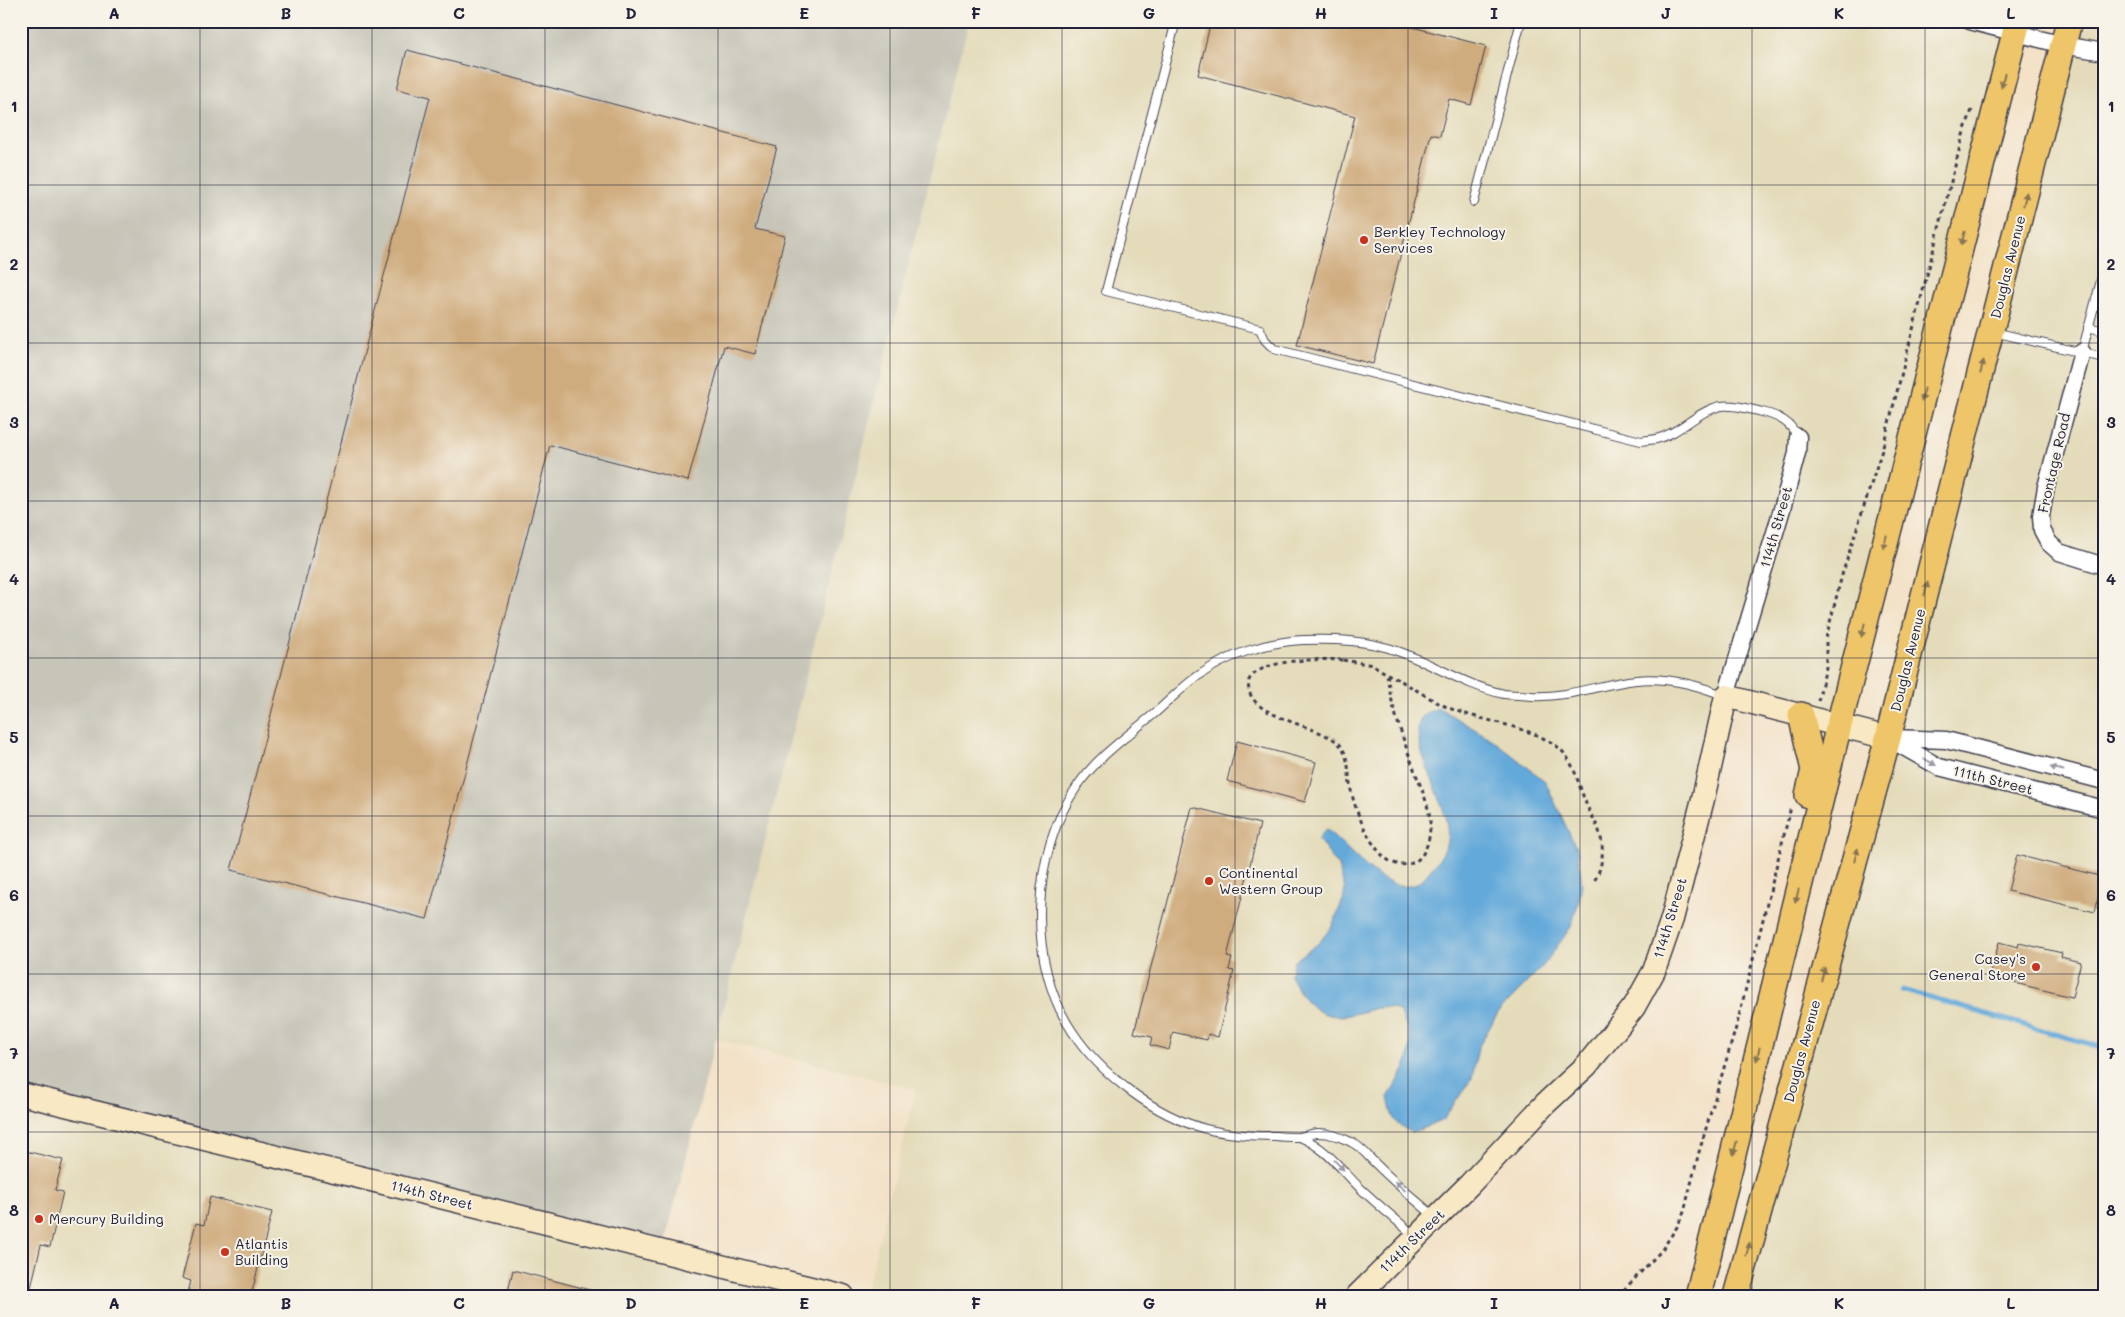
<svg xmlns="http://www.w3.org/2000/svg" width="2125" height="1317" font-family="Mali,sans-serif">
<rect width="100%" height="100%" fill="#f7f3e8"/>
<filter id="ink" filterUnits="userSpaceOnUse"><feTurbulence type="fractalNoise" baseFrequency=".02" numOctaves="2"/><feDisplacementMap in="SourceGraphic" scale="10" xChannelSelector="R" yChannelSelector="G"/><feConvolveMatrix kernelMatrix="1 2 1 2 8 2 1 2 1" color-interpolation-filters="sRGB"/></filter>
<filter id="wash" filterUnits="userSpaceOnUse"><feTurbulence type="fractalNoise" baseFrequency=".0096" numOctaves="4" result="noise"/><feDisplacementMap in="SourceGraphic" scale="20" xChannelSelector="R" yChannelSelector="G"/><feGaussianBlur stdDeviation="1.12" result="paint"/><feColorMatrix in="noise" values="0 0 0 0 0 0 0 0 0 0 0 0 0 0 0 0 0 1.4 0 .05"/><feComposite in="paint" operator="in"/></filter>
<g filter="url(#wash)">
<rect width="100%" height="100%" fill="#f3e2c8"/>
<!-- built -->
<path fill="#e4dbba" d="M969,21h1049l-179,704 -113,-29 -54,223 -38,88 -277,289h-492l51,-207 -201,-50z
M2069,21h35v1275h-368z
M21,1094l822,202h-822z"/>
<!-- industrial -->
<path fill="#c6c5b8" d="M21,21h948l-306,1230 -642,-157z"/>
<!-- water -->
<path fill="#64a9da" stroke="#43668a" d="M1439,708l54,32 52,41 33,71 4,32 -3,17 -8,26 -28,39 -44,45 -21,37 -6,30 -29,42 -31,13c-21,-12 -19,-14 -24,-36 21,-32 31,-50 11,-86 -14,-6 -23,-3 -37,1 -40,12 -54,-4 -72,-36l4,-15 25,-18 13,-17 11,-26 2,-11 -7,-23 -20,-27 8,-10c21,17 55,61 83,57 8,0 14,-7 19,-13 6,-7 13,-15 17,-24 15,-38 -42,-104 -23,-132 4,-5 11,-7 17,-9z"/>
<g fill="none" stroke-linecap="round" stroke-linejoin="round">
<!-- stream -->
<path stroke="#64a9da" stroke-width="5" d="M1902,990l202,58"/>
</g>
<g id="blocks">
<!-- building -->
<path fill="#cfac7e" d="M1211,21h178l97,25 -15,59 -22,-6 -9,37 -9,-2 -58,230 -76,-19 58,-229 -157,-41z
M407,50l370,97 -22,82 30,7 -30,118 -31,-8 -36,135 -138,-36 -123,474 -196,-49 199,-773 -33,-8z
M1237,741l79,21 -11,40 -78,-21z
M1192,807l68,17 -33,133 5,1 -3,12 5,1 -16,66 -10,-3 -1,6 -34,-8 -4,18 -19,-5 2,-8 -18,-4z
M2017,855l86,22 -8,35 -87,-21z
M1999,942l19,5 1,-4 43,10 -1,4 20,5 -9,35 -82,-20z
M21,1150l42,10 -8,30 8,2 -13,55 -9,-2 -12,51h-8z
M210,1197l62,15 -21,84h-64l4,-15 -9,-3 14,-55 8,2z
M513,1270l81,21v5h-87z"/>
</g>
</g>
<g filter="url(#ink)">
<use href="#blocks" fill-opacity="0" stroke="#413f50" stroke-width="1"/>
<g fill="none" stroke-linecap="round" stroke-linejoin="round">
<!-- lane casing -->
<g stroke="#413f50" stroke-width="10">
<path id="lane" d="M1176,21l-70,270 154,38 5,11 9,9 367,92c4,-1 10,-1 15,-2 23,-5 41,-28 65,-33 13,-2 28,3 41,6 17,4 28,10 36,25
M1474,202l47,-181
M2088,327l16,4
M1994,332l110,26
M2082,352l22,-83
M1300,1137c25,10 40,31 59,50 18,17 37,33 56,49
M1435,1217c-20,-17 -40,-34 -58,-52 -8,-7 -15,-18 -26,-23 -10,-5 -22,-9 -33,-9 -7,0 -14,4 -21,4 -7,0 -14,0 -21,-1 -23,0 -47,-1 -70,-7 -50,-13 -105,-54 -134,-98 -46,-69 -41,-179 6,-246 20,-29 51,-50 77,-72 14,-12 27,-26 43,-37 29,-21 68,-34 105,-36 32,-1 66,0 97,12 35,13 67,34 104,42 9,1 19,1 28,2 36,2 68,-12 104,-16 29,-3 62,5 89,16"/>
</g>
<!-- street casing -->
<g stroke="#413f50" stroke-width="19">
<path id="street" d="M1970,21l93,24 41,7
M2082,352l-36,135 -5,29 1,14 7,13 10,9 45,14
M1726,696l56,-187 15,-56 1,-16
M1888,738l51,29 165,42
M1891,738l55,2 158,41"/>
</g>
<!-- secondary casing -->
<g stroke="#413f50" stroke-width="25">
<path id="secondary" d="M21,1094l822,202
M1357,1296l112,-111 77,-82 40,-37 48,-59 20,-36 18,-52 31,-120 23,-103 162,42"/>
</g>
<!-- primary casing -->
<g stroke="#413f50" stroke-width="28">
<path id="primary" d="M1801,715l13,55 -6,25
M1698,1296l141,-571 179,-704
M1736,1296l152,-558 181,-717"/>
</g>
<!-- path -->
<path stroke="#413f50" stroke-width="3" stroke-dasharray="4 4" stroke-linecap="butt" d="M1343,660l30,5 14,9c4,33 16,64 27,95 6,16 14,33 16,51 1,13 -2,33 -14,41 -7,4 -15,5 -22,2 -21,-7 -39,-52 -43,-73 -3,-15 -1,-30 -10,-44 -16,-22 -100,-26 -92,-66 12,-22 72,-21 94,-20z
M1387,674c23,10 43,27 67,36 33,12 73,16 101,35 18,12 22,35 29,53 3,10 9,19 13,28 8,17 7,40 -3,55
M1818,701l8,-34v-29l16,-63 40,-125 81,-315 10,-28
M1618,1296l43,-45 16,-24 7,-15 15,-60 38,-128 54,-217"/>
<!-- lane -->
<use href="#lane" stroke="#fff" stroke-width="8"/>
<!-- street -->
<use href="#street" stroke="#fff" stroke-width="16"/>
<!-- secondary -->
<use href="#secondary" stroke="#f8e8c3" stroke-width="22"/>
<!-- primary -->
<use href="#primary" stroke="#eec569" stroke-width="25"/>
</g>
<!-- one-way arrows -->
<defs><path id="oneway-solid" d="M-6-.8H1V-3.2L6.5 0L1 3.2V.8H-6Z" transform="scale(1.25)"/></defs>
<g fill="#887452">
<use href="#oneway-solid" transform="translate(2003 80) rotate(104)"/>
<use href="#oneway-solid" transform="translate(2025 199) rotate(-76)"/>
<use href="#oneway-solid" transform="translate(1963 238) rotate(104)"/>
<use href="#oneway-solid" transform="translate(1982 367) rotate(-76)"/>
<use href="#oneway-solid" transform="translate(1923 395) rotate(104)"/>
<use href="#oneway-solid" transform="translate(1885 542) rotate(104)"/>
<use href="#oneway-solid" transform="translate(1926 589) rotate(-76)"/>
<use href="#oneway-solid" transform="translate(1863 630) rotate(104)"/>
<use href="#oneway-solid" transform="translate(1856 855) rotate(-75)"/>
<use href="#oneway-solid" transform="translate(1797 896) rotate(104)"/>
<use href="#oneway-solid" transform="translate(1823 974) rotate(-75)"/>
<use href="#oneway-solid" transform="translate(1758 1054) rotate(104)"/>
<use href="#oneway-solid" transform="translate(1735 1148) rotate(104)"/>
<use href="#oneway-solid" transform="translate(1748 1249) rotate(-75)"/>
</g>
<g fill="#9c9ca7">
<use href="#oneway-solid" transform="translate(1930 762) rotate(30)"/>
<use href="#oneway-solid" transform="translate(2057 769) rotate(-166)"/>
<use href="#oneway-solid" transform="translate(1339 1165) rotate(46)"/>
<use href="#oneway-solid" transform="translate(1400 1186) rotate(-138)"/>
</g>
</g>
<!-- grid -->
<path fill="none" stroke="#22223b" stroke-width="1" stroke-opacity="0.55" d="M200,21v1275M372,21v1275M545,21v1275M718,21v1275M890,21v1275M1062,21v1275M1235,21v1275M1408,21v1275M1580,21v1275M1752,21v1275M1925,21v1275M21,185h2083M21,343h2083M21,501h2083M21,658h2083M21,816h2083M21,974h2083M21,1132h2083"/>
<!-- markers -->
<g fill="#c8321e" stroke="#f7f3e8" stroke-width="2">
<circle cx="1364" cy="240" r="5"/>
<circle cx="1209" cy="881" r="5"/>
<circle cx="2036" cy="967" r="5"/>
<circle cx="39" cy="1219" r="5"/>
<circle cx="225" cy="1252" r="5"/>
</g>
<g text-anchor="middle" stroke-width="4" stroke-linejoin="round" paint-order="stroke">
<!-- poi labels -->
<g font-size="14" fill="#22223b" stroke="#f7f3e8" text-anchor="start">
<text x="1374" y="237">Berkley Technology<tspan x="1374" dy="16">Services</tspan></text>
<text x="1219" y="878">Continental<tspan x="1219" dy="16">Western Group</tspan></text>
<text x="2026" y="964" text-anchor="end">Casey's<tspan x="2026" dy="16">General Store</tspan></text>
<text x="49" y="1224">Mercury Building</text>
<text x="235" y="1249">Atlantis<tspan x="235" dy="16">Building</tspan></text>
</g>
<!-- street labels -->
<g font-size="14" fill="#22223b" stroke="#f7f3e8">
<text transform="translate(2008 267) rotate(-76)" y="5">Douglas Avenue</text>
<text transform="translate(2054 463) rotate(-77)" y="5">Frontage Road</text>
<text transform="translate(1776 527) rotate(-74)" y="5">114th Street</text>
<text transform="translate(1908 660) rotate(-76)" y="5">Douglas Avenue</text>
<text transform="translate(1993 780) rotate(14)" y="5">111th Street</text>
<text transform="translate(1670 918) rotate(-73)" y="5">114th Street</text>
<text transform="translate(1802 1051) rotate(-75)" y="5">Douglas Avenue</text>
<text transform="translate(432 1195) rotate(14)" y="5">114th Street</text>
<text transform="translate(1412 1241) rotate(-44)" y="5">114th Street</text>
</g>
</g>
<!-- margin -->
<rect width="2125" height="1317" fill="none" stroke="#f7f3e8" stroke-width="55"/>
<rect x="28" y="28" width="2070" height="1262" fill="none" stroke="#22223b" stroke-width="2"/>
<g font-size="16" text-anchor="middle" font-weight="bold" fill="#22223b">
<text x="114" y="19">A</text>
<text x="286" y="19">B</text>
<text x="459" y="19">C</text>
<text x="631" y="19">D</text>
<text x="804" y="19">E</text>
<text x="976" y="19">F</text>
<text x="1149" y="19">G</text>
<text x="1321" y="19">H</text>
<text x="1494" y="19">I</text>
<text x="1666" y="19">J</text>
<text x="1839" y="19">K</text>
<text x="2011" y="19">L</text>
<text x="14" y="112">1</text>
<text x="2111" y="112">1</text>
<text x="14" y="270">2</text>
<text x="2111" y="270">2</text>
<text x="14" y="428">3</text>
<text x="2111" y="428">3</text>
<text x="14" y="585">4</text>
<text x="2111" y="585">4</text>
<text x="14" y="743">5</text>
<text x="2111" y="743">5</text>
<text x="14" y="901">6</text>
<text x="2111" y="901">6</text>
<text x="14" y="1059">7</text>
<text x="2111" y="1059">7</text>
<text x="14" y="1216">8</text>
<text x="2111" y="1216">8</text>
<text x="114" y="1309">A</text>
<text x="286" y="1309">B</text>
<text x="459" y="1309">C</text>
<text x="631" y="1309">D</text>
<text x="804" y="1309">E</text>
<text x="976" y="1309">F</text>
<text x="1149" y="1309">G</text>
<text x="1321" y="1309">H</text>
<text x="1494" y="1309">I</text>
<text x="1666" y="1309">J</text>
<text x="1839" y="1309">K</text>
<text x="2011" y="1309">L</text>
</g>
</svg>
